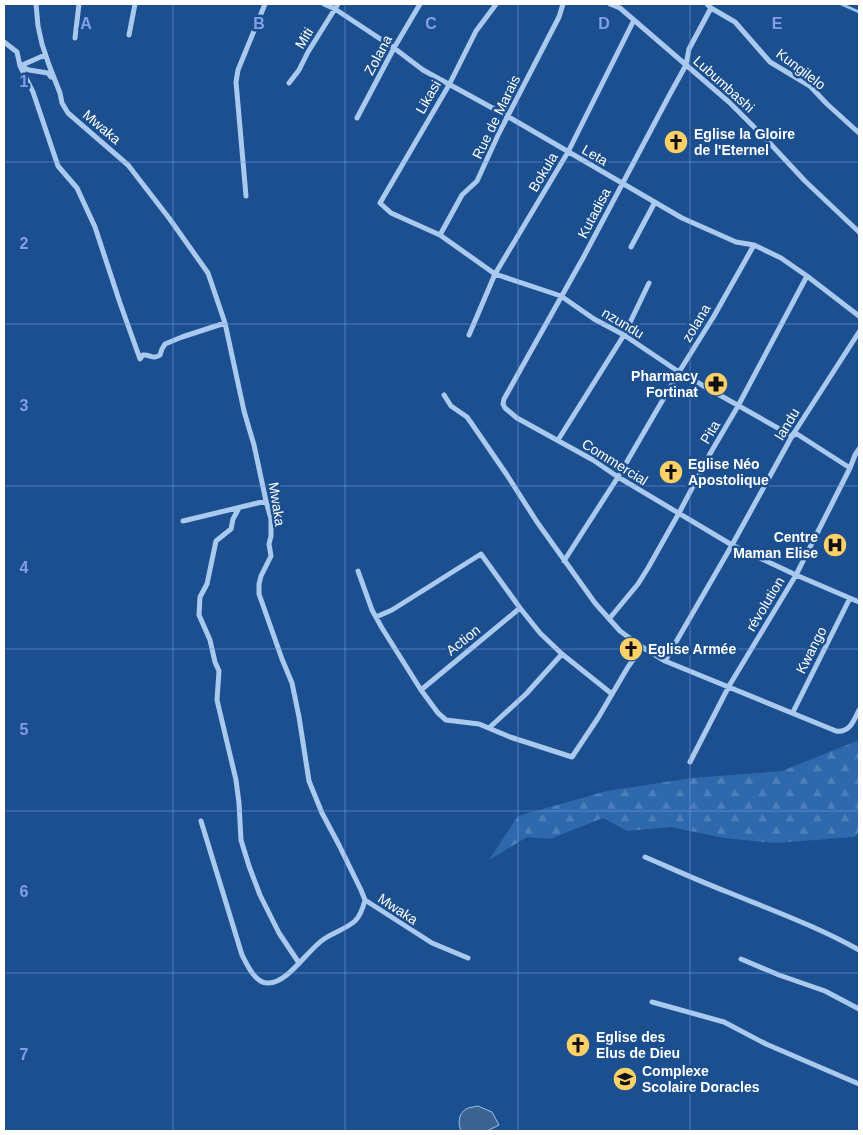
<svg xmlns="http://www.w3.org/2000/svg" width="863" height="1135" font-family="Helvetica,sans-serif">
<defs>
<pattern id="forest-firs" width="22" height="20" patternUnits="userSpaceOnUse" patternTransform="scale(1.25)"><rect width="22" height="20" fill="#2e69ad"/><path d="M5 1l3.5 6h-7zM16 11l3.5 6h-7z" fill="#4d80b9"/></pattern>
</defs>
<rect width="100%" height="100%" fill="#1b4f8f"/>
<!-- forest -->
<path fill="url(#forest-firs)" d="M859,740v93l-5,4 -79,6 -51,-5 -53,-11 -44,4 -24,-13 -53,21 -23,-2 -38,23 29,-44 89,-25 85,-13 90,-7z"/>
<!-- water -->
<path fill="#3c6290" stroke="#9cc4f0" d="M478,1106l14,6 7,13 -12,6h-26c-3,-7 -3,-17 5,-22 3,-2 9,-2 12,-3z"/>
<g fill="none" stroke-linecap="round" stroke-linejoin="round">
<!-- stream -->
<path stroke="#9cc4f0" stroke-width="2.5" d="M841,4l18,8"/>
<!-- minor -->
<path stroke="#a9c9ee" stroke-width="5" d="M36,4l2,22 4,18 7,21 11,28 2,10 6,10 60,52 41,53 39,55 17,50 19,88 10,34 12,56 5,18v17l-2,8 2,12 -10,20 -2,8v10l23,65 10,24 7,34 10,64 13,32 17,32 22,45 4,10 67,43 36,15
M324,4l11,5 59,39 29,22 84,46 175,102 54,24 18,3 27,13 26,18 52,40
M496,4l-2,3 -18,24 -27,54 -69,118 11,10 49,22 55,39 66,22 33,23 30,16 55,37 113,64 5,-2 53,34
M610,4l10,4 109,94 35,35 41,44 54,51
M707,4l4,4 24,14 35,40 40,24 17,18 32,29
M711,8l-22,41 -3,16 -16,29 -87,164 -79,141 -1,5 2,4 12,10 76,42 25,17 114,68 64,30 63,27
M129,35l6,-31
M75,38l4,-34
M4,42l13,10 3,14 13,26 25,74 19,22 18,39 25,76 20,56 3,-4c7,-1 10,5 17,0l2,-6 3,-5 17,-7 43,-14
M20,66l9,4 19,3 3,4
M20,66l25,-11
M289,83l10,-13 9,-18 30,-48
M357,118l37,-70 26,-44
M246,196l-10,-114 2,-12 27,-66
M440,235l22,-40 15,-14 22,-48 60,-116 4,-13
M631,247l24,-45
M469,335l26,-61 73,-122 66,-132
M444,395l7,11 16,11 5,7 35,51 30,47 58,81 25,28 22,16 23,14 171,70c14,2 18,-11 23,-21
M558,440l66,-105 25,-52
M239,508l-6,11 -2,10 -15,12 -9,43 -7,13 -1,18 11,25 5,22 4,9 -2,29 19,80 3,23 2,37 8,26 11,29 19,38 20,30
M183,521l83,-20
M564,561l54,-84 61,-105 35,-56 40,-71
M358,571l14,39 10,18 39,62 17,23 8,7 33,4 31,13 62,20 26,-39 30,-51 14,-20
M376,617l16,-7 89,-56 39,54 20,25 22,21 50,40
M609,619l29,-35 10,-16 31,-55 32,-61 27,-46 69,-130
M665,661l67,-116 60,-109 67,-104
M421,690l99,-82
M793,712l57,-114
M489,728l37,-34 36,-40
M690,762l39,-76 67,-111 54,-107 5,-13 4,-6
M201,821l41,134c5,9 12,27 25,28 20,2 41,-34 57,-44 10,-7 22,-10 31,-18 6,-6 8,-13 10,-21
M645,857c28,12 56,25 85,36 44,18 88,34 129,57
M741,959l38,16 46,16 34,18
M652,1002l72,20 42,22 93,40"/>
</g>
<!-- grid -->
<path fill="none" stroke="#839eea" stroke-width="1" stroke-opacity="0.55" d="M173,4v1127M345,4v1127M518,4v1127M690,4v1127M4,162h855M4,324h855M4,486h855M4,649h855M4,811h855M4,973h855"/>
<!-- icons -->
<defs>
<g id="church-disc" transform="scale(1.25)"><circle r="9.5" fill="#ffd166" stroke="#1b4f8f"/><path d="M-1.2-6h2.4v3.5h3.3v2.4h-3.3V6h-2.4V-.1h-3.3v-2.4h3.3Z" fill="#111"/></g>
<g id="pharmacy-disc" transform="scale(1.25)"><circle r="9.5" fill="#ffd166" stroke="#1b4f8f"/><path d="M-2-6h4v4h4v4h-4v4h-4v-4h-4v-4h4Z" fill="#111"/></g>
<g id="hospital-disc" transform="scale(1.25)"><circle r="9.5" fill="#ffd166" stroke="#1b4f8f"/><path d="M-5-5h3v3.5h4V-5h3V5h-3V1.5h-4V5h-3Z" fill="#111"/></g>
<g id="school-disc" transform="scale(1.25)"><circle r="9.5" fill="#ffd166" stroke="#1b4f8f"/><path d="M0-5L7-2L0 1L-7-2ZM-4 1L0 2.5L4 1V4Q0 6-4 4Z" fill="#111"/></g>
</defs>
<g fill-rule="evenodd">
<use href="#church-disc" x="676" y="142"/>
<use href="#pharmacy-disc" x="716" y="384"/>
<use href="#church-disc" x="671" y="472"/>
<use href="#hospital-disc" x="835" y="545"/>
<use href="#church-disc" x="631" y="649"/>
<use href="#church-disc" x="578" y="1045"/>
<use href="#school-disc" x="625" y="1079"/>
</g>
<g text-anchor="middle" stroke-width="5" stroke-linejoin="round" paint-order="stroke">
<!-- street labels -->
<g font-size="14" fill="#fff" stroke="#1b4f8f">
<text transform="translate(304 38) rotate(-59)" y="5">Miti</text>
<text transform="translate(378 55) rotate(-62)" y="5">Zolana</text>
<text transform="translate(801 69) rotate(37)" y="5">Kungilelo</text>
<text transform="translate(724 84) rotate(42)" y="5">Lubumbashi</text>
<text transform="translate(428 97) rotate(-60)" y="5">Likasi</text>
<text transform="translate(496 117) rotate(-64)" y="5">Rue de Marais</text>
<text transform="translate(102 127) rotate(40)" y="5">Mwaka</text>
<text transform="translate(595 155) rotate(30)" y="5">Leta</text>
<text transform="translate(543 172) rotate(-59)" y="5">Bokula</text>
<text transform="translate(594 213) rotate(-62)" y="5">Kutadisa</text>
<text transform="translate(623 323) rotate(31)" y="5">nzundu</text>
<text transform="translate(696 323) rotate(-59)" y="5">zolana</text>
<text transform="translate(787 424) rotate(-59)" y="5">landu</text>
<text transform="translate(710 432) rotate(-59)" y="5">Pita</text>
<text transform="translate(615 462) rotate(32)" y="5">Commercial</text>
<text transform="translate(277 504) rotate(81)" y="5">Mwaka</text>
<text transform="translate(765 604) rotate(-59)" y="5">révolution</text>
<text transform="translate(463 640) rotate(-39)" y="5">Action</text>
<text transform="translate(811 650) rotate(-63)" y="5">Kwango</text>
<text transform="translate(398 909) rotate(33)" y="5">Mwaka</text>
</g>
<!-- poi labels -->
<g font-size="14" font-weight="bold" fill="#fff" stroke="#1b4f8f" text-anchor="start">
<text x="694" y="139">Eglise la Gloire<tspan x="694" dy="16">de l'Eternel</tspan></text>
<text x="698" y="381" text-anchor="end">Pharmacy<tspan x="698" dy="16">Fortinat</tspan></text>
<text x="688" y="469">Eglise Néo<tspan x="688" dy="16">Apostolique</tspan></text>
<text x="818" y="542" text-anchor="end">Centre<tspan x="818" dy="16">Maman Elise</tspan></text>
<text x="648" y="654">Eglise Armée</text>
<text x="596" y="1042">Eglise des<tspan x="596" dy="16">Elus de Dieu</tspan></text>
<text x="642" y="1076">Complexe<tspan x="642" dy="16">Scolaire Doracles</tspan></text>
</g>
</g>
<g font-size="16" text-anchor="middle" font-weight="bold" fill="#839eea" stroke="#1b4f8f" stroke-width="5" stroke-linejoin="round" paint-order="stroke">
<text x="86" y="29">A</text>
<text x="259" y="29">B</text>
<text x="431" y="29">C</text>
<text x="604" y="29">D</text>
<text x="777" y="29">E</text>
<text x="24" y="87">1</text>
<text x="24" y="249">2</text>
<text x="24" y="411">3</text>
<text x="24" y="573">4</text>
<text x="24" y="735">5</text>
<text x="24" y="897">6</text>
<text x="24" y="1060">7</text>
</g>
<!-- border -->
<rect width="863" height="1135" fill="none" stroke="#ffffff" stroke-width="10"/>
</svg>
